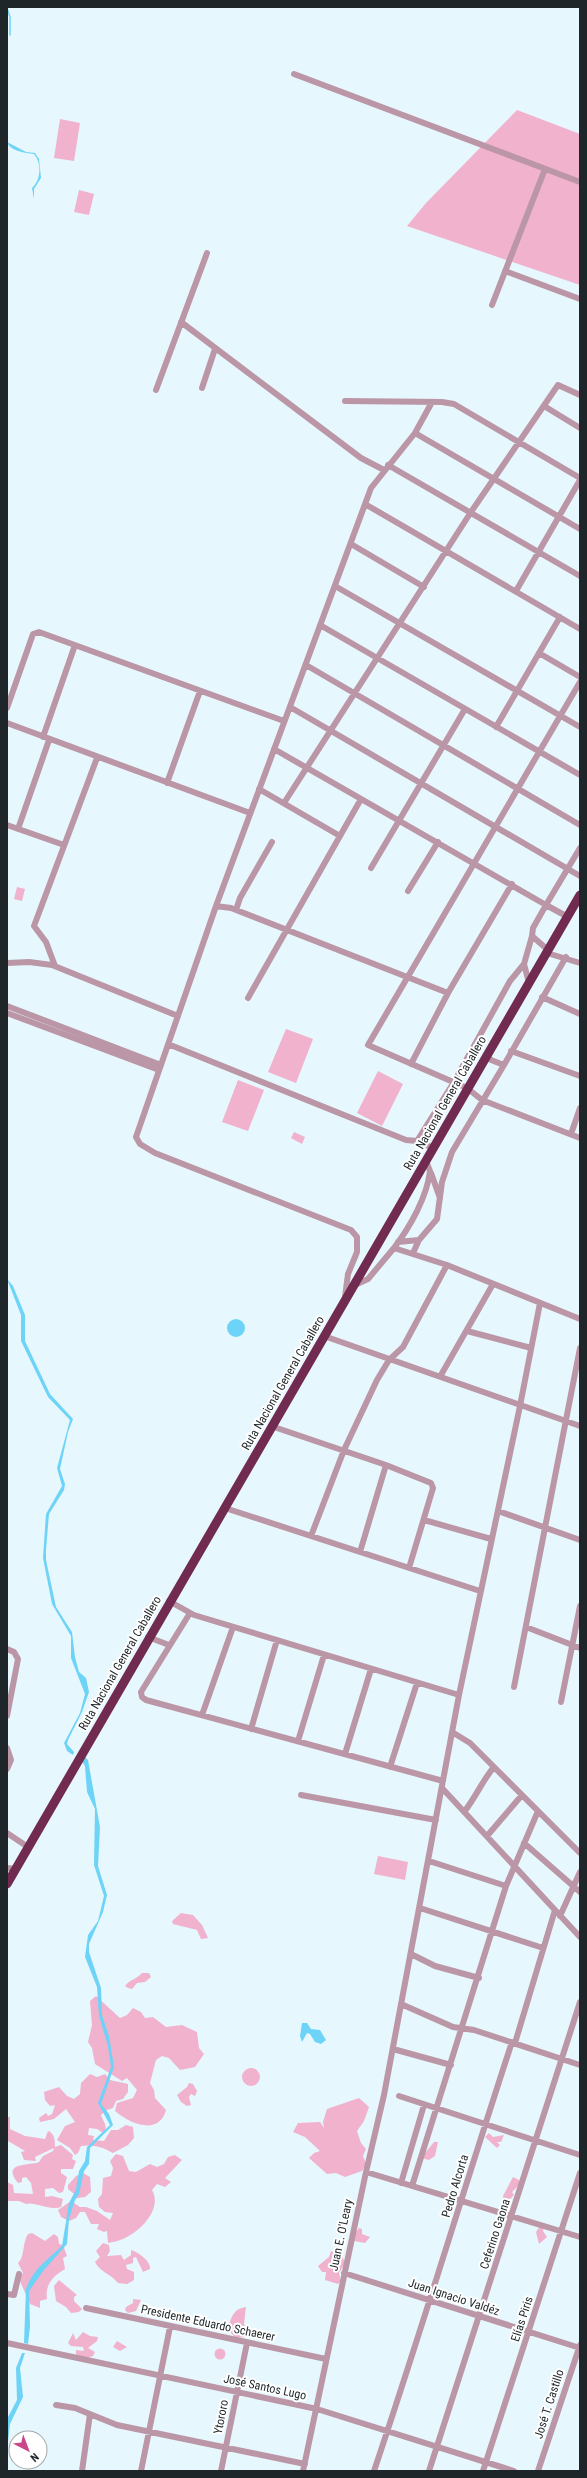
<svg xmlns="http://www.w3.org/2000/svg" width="587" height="2478" font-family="'Roboto Condensed',sans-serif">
<rect width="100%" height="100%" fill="#e6f7fe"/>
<!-- green -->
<path fill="#f1b2ce" d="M517,110l63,24v151l-173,-59 19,-23z
M60,119l20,4 -6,38 -20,-3z
M79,190l15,4 -5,21 -15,-3z
M17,887l8,2 -3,12 -8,-2z
M286,1029l27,10 -17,44 -28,-11z
M378,1071l25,13 -21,42 -25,-13z
M238,1080l26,10 -16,41 -26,-9z
M294,1132l11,5 -3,7 -11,-6z
M378,1856l30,6 -3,18 -31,-6z
M181,1913l12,2 9,10 6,13 -7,1 -4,-9 -24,-6 -1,-3z
M142,1973h7l2,4 -6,5 -8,1 -5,6 -4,-1 -3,-2c4,-6 12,-7 17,-13z
M96,1996l24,22 7,-3 6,-7 8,4 4,6 8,-1 13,10 16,-2 15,7 2,16 5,6 -9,13 -15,3 -11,-12 -7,-2 -6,4 -6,23 4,7 1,8 11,12c-7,26 -36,14 -51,1l2,-8 16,-5 4,-8 -10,-12 -5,3 -27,-17 -3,-16 -4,-6 4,-17 -2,-24z
M242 2077a9 9 0 1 1 18 0a9 9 0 1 1-18 0Z
M90,2074l7,3 8,-3 5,6 18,4v8l-5,7 -7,2 -3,7 -6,2 -6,5c2,7 8,11 2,18l-6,-4 -8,-1 -1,7 6,1 -1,4 11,1 7,-11h7l8,-5 7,2 1,11 -6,7 -15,8c-10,-6 -20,-9 -32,-7l-3,7 -3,2 -5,-7 -13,-8 8,-14 10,-4 -9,-13 -12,10 -14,3 -1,-4 7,-5 2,3 4,-2 3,-9 -5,1 -5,-6 -1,-8 15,-5 8,9 7,3 6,-5 1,-11z
M189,2083l4,1 4,7 -2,5 -4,-2 -2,3 2,8 -4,1 -6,-4 -4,-7 10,-8z
M359,2098l10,9 -5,14 -7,10 4,12 5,6 -3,7 3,8 -4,7 -17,6 -9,-4 -9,1 -18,-16 5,-5 6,-2 -15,-14 -12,-5 5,-9 22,-1 4,6 -1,-6 4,-13z
M7,2117h3v12l15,7 20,3 3,-8c7,2 7,11 7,16l6,-2 12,10 -1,4 4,2 -3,8h-12v4l6,4 -4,15 -4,1 -6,-5 -8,1v8l7,-1 11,3 -2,8c-12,4 -27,-6 -35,-3l-7,-3h-12v-19l6,3 1,8 19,1 -2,-11 -5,-6 -4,1v4l-4,1c-18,-22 14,-17 21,-21l4,-6 10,-5 1,-3 -19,9 1,4 -12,-1 -3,-8 4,-1 -17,-10z
M489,2133l4,4 11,-2 -3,7h-4l3,3 -3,3 -12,-11z
M434,2142h4l-3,14 -6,4 -8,-2z
M116,2154l7,2 6,15 7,1 14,-8 7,3 7,-3 4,-7 7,-2 7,5 -17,18 6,4 -6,5 -8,-3 -5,6c11,19 -12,42 -29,49 -4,2 -11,3 -15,4l-1,-12 -3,1 -7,-3 2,-5h-8l-6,-12h-5l-4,6 -7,3 -8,-4 -3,-7 13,-9 9,6h6l11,4 13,9 3,-7 -8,-1 -6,-5 -1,-8 4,-5 1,-16 8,-2 2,-8 -3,-7z
M83,2173l7,4 1,15 -6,5 -14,2 3,-5 -6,-5v-4l8,-9z
M513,2177l6,3v5l-7,7 2,3 -9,9 -2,-8z
M540,2226l4,1 -1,4 4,6 -8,7 -3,-12z
M359,2228l3,1v5l8,3 -5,6 -11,-2 1,-8z
M32,2233l13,8 9,-7 4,3 1,7 4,1 4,11 -4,2 2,11c-12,7 -20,15 -18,30l-7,2v7l-10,-4 -11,-25 4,-6 -5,-10c7,-6 4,-20 10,-29z
M103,2243l6,2 1,6 -3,5 14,-1 3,5 7,-5v-5c7,2 20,11 19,19l-7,3 -7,-15 -3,1v5l-7,2 1,4 7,3v8l-7,4 -9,-1c-7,-9 -18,-11 -23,-21l5,-5 -4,-6z
M331,2251l11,5 3,7 -6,10 2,8 -3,3 -13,-4 1,-8h-4l-4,-6 11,-9z
M59,2280l18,15 -3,2v4l8,8 -3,3 -8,1 -5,-6 -10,-6 -2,-15z
M133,2299l8,1 -5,11 -8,2 -3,-3 1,-3 7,-4z
M246,2307l-2,17 3,8 -3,5 -8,1 -8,-8c3,-13 5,-21 18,-23z
M83,2332l7,4 8,1 -1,4 -9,7 7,4 -2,4 -8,3 -7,-1 -2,-4v-4l8,1 -1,-4 -12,-1 -3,-3 5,-10 3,7z
M117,2341l10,6 -7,4 -7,-4z
M214.5 2354a5.5 5.5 0 1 1 11 0a5.5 5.5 0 1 1-11 0Z"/>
<!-- water -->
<path fill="#6dd3f7" d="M7,142l19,10 9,1 4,6 2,19 -7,11v10l-2,-11c9,-8 10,-25 2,-34 -9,-1 -24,-3 -27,-12z
M7,1279l6,7 12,29v26l25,53 23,25 -5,13 -8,37 5,15 -1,6 -15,24 -3,36v10l10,47 16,25 3,25 4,15 7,6 3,14 -7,20 -14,28 -1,4 7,8 -1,3 -6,-4 -3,-8 16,-30 5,-19 -14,-36v-22l-19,-32 -9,-46 3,-44 16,-28 -5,-18 13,-48 -22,-23 -27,-56v-26z
M227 1328a9 9 0 1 1 18 0a9 9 0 1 1-18 0Z
M84,1756l4,4 12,67 -2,39 9,29 -4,17 -14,32v8l12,36 1,27 7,21 5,31 -13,37 8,10 4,11 -23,23 -1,16 -5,7 -5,23 -4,6 -6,19 -2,25 -23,26 -15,21 1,35 -2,18 -4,-1 2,-54c7,-20 21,-29 36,-43l7,-43 7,-13 3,-19 6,-10 2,-14 23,-22 -12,-22 13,-36 -3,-21 -9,-30 -2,-29 -12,-30 3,-22 10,-14 6,-25 -10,-31 1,-56 -8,-17 -2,-26 -4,-6z
M302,2023h5l4,6 9,1 6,10 -5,4 -6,-2 -5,-8 -3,-1 -5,9 -2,-6z
M22,2353h3l-5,15 3,29 -13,27 -3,26v-31l10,-19 -1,-32z"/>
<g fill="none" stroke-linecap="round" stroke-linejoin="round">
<!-- stream -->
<path stroke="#6dd3f7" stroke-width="1.5" d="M7,8l3,9v18"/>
<!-- minor -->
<path stroke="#bb96a6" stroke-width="6" d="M294,74l286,108
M505,271l75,28
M492,305l53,-136
M181,322l180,136 23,12
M202,388l13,-39
M156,390l51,-137
M345,401l97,1 12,2 126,74
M544,406l36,22
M415,433l165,96
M388,465l192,111
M365,504l215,125
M351,544l73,43
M335,586l245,141
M516,591l64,-111
M320,625l260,150
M539,653l41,24
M306,665l274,160
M580,682l-212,363 99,43 15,12 98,38
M290,707l290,169
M7,708l26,-74 6,-2 245,89
M7,723l243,90
M496,727l64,-110
M43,737l32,-92
M274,749l272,156 -13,23 -1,8 16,14
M167,783l33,-92
M259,789l81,47
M284,803l187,-291 87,-127 22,10
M7,825l57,20
M18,829l31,-89
M371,868l94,-159
M408,891l30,-49
M216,906l15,2 217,85
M236,910l4,-12 32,-56
M568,917l-22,-12 34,-57
M547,953l33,10
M7,963l22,-1 23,3 126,51
M55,966l-9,-24 -12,-16 63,-168
M529,983l-5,-19 8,-28
M542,997l38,17
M248,998l113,-199
M7,1006l154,59
M7,1013l152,57
M168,1044l238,96 11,1 16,7
M511,1051l69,25
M486,1055l5,5 13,5 62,-108
M411,1064l37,-71 64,-109
M571,1134l9,-26
M417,1141l37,-59 56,-101 14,-17
M431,1173l9,25
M398,1242l21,-2
M394,1248c16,-21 33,-51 36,-77l-4,-10
M413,1253l6,-13 18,-21 5,-37 10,-30 52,-87
M355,1285l13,-6 26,-31 53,17 133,54
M345,1297l3,-23 9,-22v-15l-6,-7 -196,-77 -15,-9 -4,-7 80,-231 155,-418 44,-55 17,-31
M467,1331l64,17
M324,1336l256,90
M441,1375l52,-91
M271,1426l115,39 45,18 2,5 -24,80
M225,1508l255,83
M498,1511l82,29
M424,1520l67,19
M311,1536l33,-86 33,-70 12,-20 14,-13 44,-82
M360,1552l26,-87
M169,1601l25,14 265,80
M190,1613l-49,79 1,5 4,3 297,81
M526,1627l54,21
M148,1637l21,8
M7,1649l7,3 4,7 -11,57
M514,1687l66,-339
M561,1702l19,-96
M202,1715l31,-88
M251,1729l26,-89
M452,1732l18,11 110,110
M298,1741l26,-86
M7,1748l4,12 -4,9
M345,1754l26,-85
M390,1767l27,-84
M442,1788l138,149
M301,1795l135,25
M464,1812c12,-15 18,-31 30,-45
M7,1833l21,14
M487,1836l35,-41
M524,1843l56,49
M429,1861l77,25
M7,1868l9,1
M420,1908l123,40
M560,1916l20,-44
M411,1954l24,12 44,12
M401,2004l52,23 21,3 106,35
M393,2049l58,16
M399,2096l181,59
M366,2172l214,65
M401,2183l23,-78
M412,2186l94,-300 32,-75
M344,2273l236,75
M7,2294l7,1 5,-21
M86,2308l240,51
M7,2343l310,66 197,62
M56,2405l19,3 42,17 188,39
M82,2471l8,-57
M141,2471l29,-144
M221,2471l26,-128
M303,2471l63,-299 18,-77 75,-400 61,-289 20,-103
M374,2471c48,-142 91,-286 138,-429l3,1 40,-133
M429,2471l151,-469
M483,2471l97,-298
M538,2471l42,-126"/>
<!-- highway -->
<path stroke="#712b50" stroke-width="9" d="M7,1884l573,-989"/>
</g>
<g text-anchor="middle" stroke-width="4" stroke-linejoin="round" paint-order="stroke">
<!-- street labels -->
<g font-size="12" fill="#1e2629" stroke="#fff">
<text transform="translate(445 1103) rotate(-60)" y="4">Ruta Nacional General Caballero</text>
<text transform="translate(283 1383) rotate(-60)" y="4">Ruta Nacional General Caballero</text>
<text transform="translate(120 1663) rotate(-60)" y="4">Ruta Nacional General Caballero</text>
<text transform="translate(455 2186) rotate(-73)" y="4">Pedro Alcorta</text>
<text transform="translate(495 2234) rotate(-72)" y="4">Ceferino Gaona</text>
<text transform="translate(341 2235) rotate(-78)" y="4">Juan E. O'Leary</text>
<text transform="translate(454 2297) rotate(18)" y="4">Juan Ignacio Valdéz</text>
<text transform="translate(522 2319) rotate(-72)" y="4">Elías Piris</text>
<text transform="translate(208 2323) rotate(12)" y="4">Presidente Eduardo Schaerer</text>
<text transform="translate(265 2387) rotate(12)" y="4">José Santos Lugo</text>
<text transform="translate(549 2404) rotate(-72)" y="4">José T. Castillo</text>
<text transform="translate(221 2417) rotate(-79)" y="4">Ytororo</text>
</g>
</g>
<!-- border -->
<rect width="587" height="2478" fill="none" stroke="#1e2629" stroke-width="16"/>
<!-- north arrow -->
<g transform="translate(28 2450) rotate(138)"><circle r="19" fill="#ffffff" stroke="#a5a8a9"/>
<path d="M0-3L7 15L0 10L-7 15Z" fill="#c9468d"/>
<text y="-6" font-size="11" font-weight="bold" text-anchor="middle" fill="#1e2629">N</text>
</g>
</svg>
